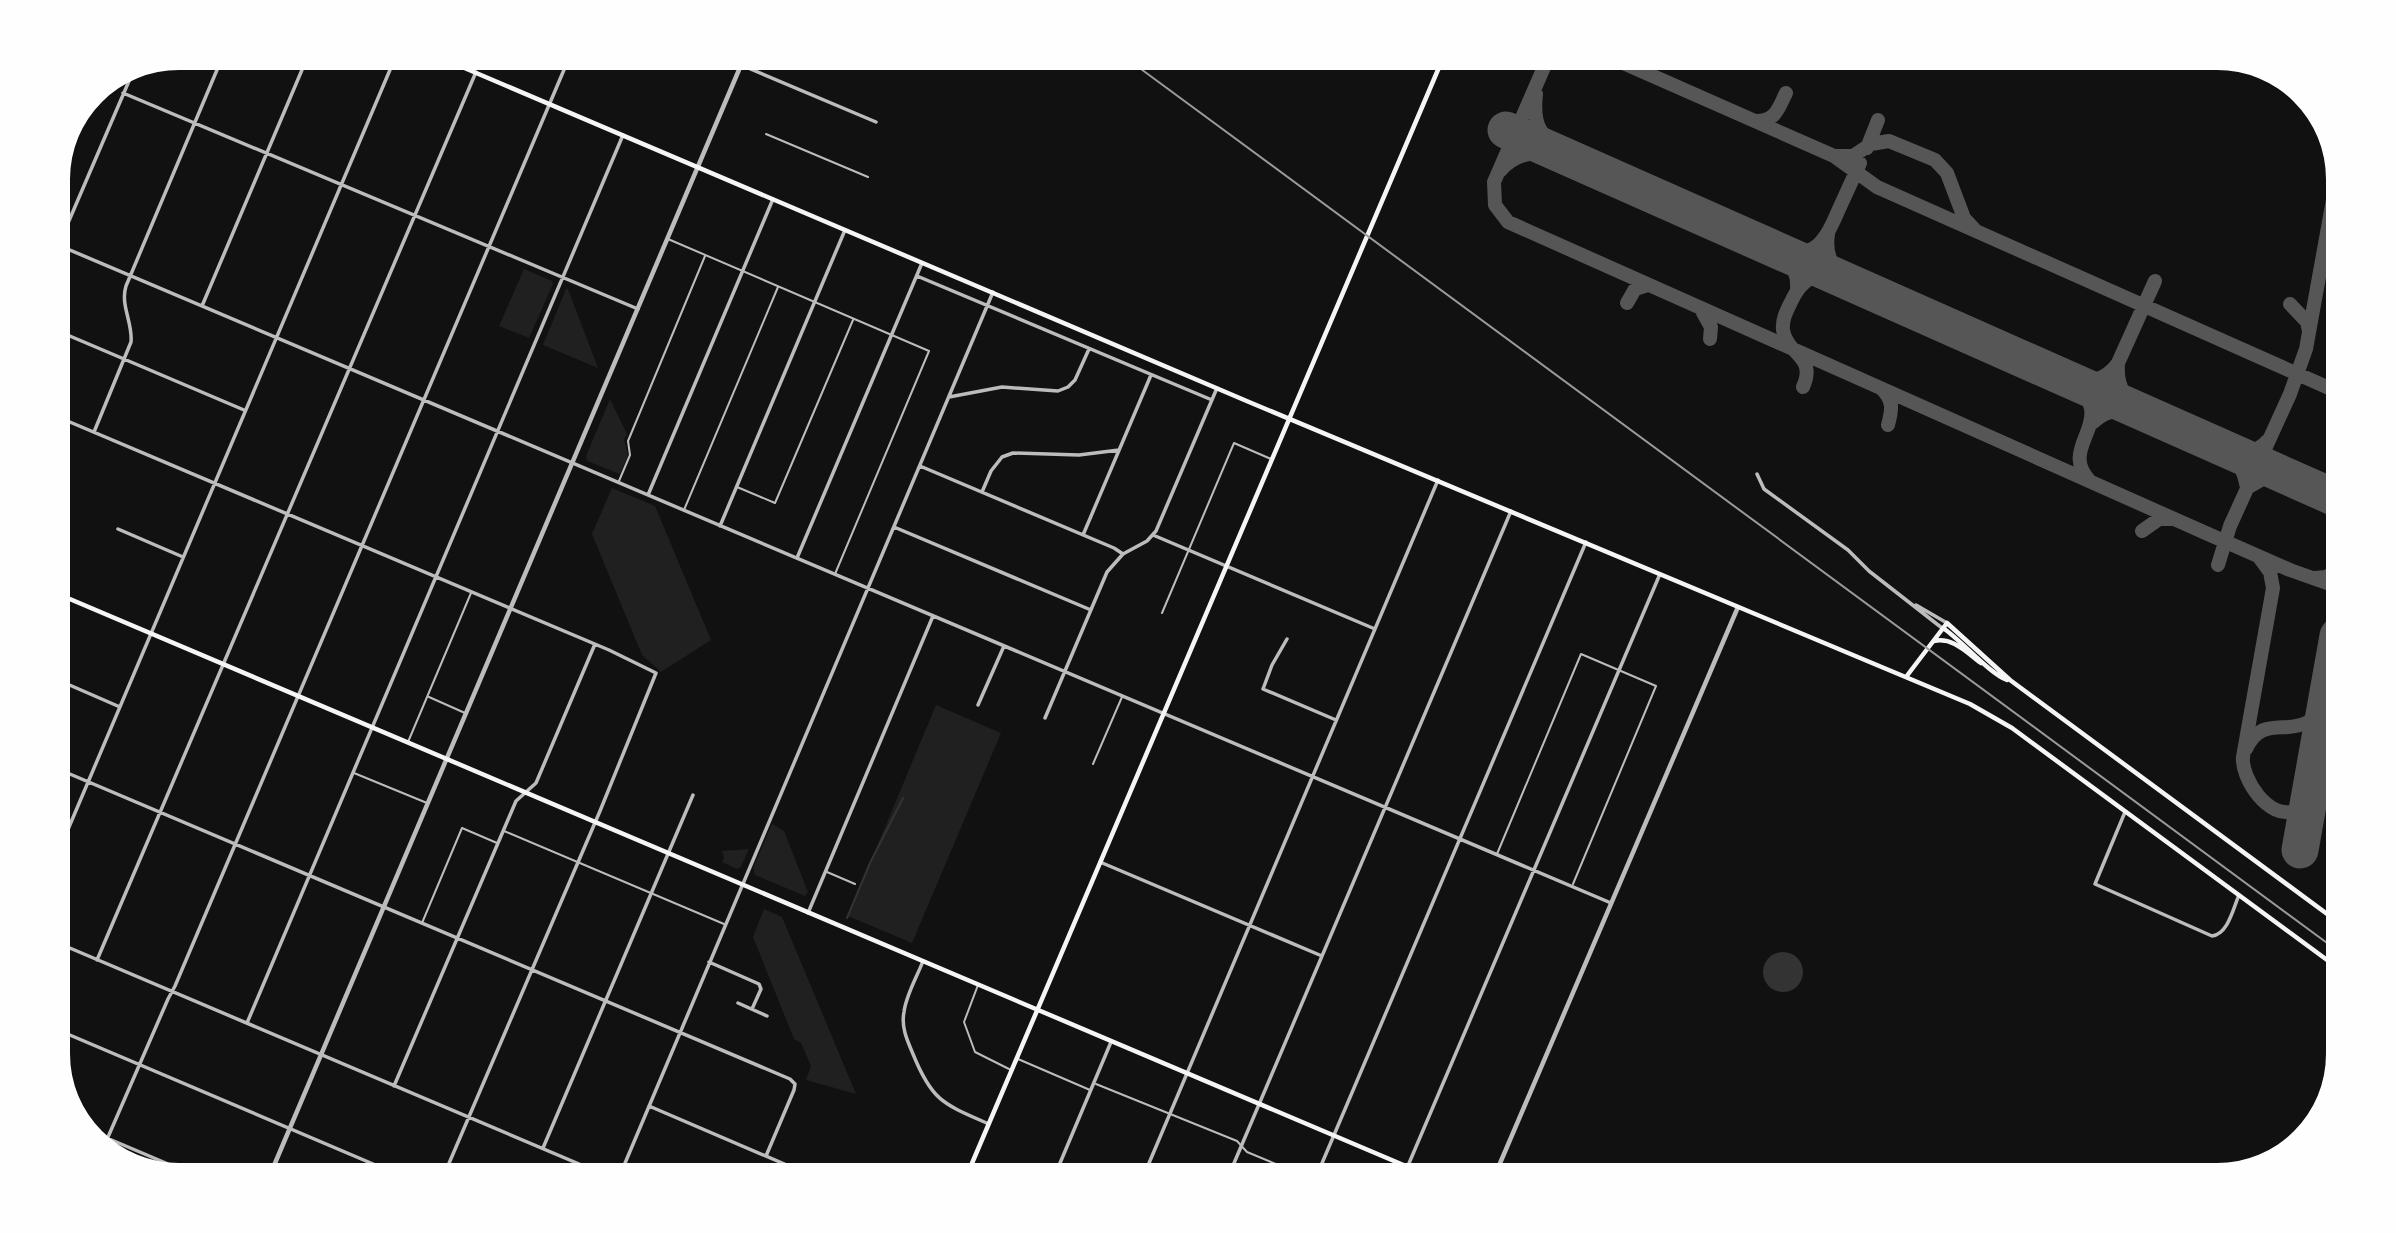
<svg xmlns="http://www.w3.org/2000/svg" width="2396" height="1233" font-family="Overpass,sans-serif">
<rect width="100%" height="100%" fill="#111"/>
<!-- green -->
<path fill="#202020" d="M524,269l28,12 1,3 -24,54 -30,-12z
M566,289h2l30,79 -55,-23z
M610,399l17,35 -3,6 4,15 -8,19 -33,-13 -1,-5z
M612,488l43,18 56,134 -50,32 -19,-17 -50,-121z
M936,705l65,28 -89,210 -64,-27z
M772,824l12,7 24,61 -3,4 -50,-21 -2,-7z
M749,849l-8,18 -4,2 -15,-7 2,-5 -2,-6z
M764,909l18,8 74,177 -50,-14 5,-14 -10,-23 -7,-4 -41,-102z"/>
<!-- water -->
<path fill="#333" d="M1763 972a20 20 0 1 1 40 0a20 20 0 1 1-40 0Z"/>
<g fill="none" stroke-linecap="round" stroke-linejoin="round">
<!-- stream -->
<path stroke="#333" stroke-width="2" d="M847,918l23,-55 33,-65"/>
<!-- taxiway -->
<path stroke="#565656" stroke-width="14" d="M1548,58l-54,124 1,23 13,17 700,312 82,36 48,17
M1612,58l222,98 43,31 461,205
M1536,94c-4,35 6,42 32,62
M1756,121c20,0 22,-12 30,-28
M1867,148l11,-28
M1836,156h17l18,-12 18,-3 46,19 12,13 17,45 11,12
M1500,171c18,-21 41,-20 65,-15
M1828,234c-3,19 3,33 18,45
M1762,243c20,9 37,22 35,46
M1778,250c38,11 48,-11 61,-41 7,-15 14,-31 21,-46
M1627,303l8,-14 13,-4
M2290,304l17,18 2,9
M1701,309l10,18 -1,12
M2118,363c-2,25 8,38 29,51
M2068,379c21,4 37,2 50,-16l37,-82
M2068,379c57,41 -12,65 21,101
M1803,387c14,-31 -16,-32 -20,-57 -1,-10 3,-18 7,-26 13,-29 27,-33 57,-24
M1882,389c12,12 10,21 6,36
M2092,423c14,-13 31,-16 50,-11
M2223,448c15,11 21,22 24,40l21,-12 22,1
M2225,448c16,3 30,7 42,-7
M2142,531l17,-12h12
M2259,557l11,15 3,16 -30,169c-2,22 26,63 51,54 8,-3 12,-10 16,-16
M2218,565l12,-39 60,-132 16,-45 32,-177
M2315,578l11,-1 12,-7
M2246,749c19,-43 55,1 81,-48"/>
<!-- runway -->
<path stroke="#565656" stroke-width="37" d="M1506,130l832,369
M2300,850l38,-214"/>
<!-- service -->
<path stroke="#bcbcbc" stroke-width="2" d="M766,134l102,43
M668,239l261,112 -94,223
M619,481l11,-26 -2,-14 77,-185
M737,487l38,16 78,-183
M684,510l94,-223
M1162,613l72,-170 37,16
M429,697l36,16
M408,742l63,-149
M1093,764l29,-67
M354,773l73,30
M504,831l220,93
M1497,854l84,-200 75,32 -83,198
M827,872l28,12
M422,923l40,-95 35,15
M978,985l-14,37 11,30 34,17
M1018,1059l72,31
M1096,1084l141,57 10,11 55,23"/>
<!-- minor -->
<path stroke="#bcbcbc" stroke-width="3.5" d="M741,65l135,57
M123,93l515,216
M59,244l76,-177
M58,245l1553,658
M917,276l295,124
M202,306l105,-248
M58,331l186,79
M949,397l53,-10 56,4 10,-4 7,-7 14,-31
M58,417l551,233 47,23 -56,138 -156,364
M94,432l37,-90c2,-19 -11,-37 -5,-56l96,-228
M920,466l194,82 9,6
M1757,474l7,15 84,61 21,21 73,57
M982,492l9,-21 11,-14 11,-4 66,2 40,-5
M648,495l125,-296
M720,526l125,-296
M894,527l197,83
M118,529l65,28
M1083,535l68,-160
M1153,535l222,94
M797,558l125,-295
M1916,605l31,18
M1287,639l-15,26 -9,24 73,31
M58,680l62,27
M978,705l26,-59
M1045,718l62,-146 16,-18 24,-13 9,-10 61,-143
M58,769l732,310 5,5 -1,6 -28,66
M2125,812l-30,72 117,52c16,-2 21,-27 27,-41
M58,853l337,-795
M1100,862l222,94
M808,913l125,-297
M58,943l547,232
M97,960l379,-888
M923,961c-6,16 -17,34 -19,51 -3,15 3,28 9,42 19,47 30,50 76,70
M709,962l50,22 2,5 -9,20
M738,1003l29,13
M247,1023l376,-888
M58,1030l341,145
M394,1086l122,-285 20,-18 59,-139
M649,1106l161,69
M88,1130l106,45
M105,1144l63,-145 7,-13 394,-928
M543,1148l150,-353
M620,1175l373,-883
M1055,1175l56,-133
M1144,1175l294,-695
M1229,1175l282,-664
M1317,1175l269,-633
M1404,1175l256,-601"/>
<!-- tertiary -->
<path stroke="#bcbcbc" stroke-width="4.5" d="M270,1175l474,-1117
M1495,1175l243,-568"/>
<!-- secondary -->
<path stroke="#f5f5f5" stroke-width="4.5" d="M441,58l808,344 721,302 42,24 326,240
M58,594l1369,581
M1943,628c19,13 46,45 64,52
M1934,641c19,-4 32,11 47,22
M1906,677l41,-54 63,57 328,242
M967,1175l476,-1117"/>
<!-- rail -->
<path stroke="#9a9a9a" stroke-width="2" d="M1126,58l1212,893"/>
</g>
<!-- crop -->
<path d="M0 0H2396V1233H0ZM179 70H2217A109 109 0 0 1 2326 179V1054A109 109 0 0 1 2217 1163H179A109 109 0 0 1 70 1054V179A109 109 0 0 1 179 70Z" fill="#fefefe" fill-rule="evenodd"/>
</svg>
